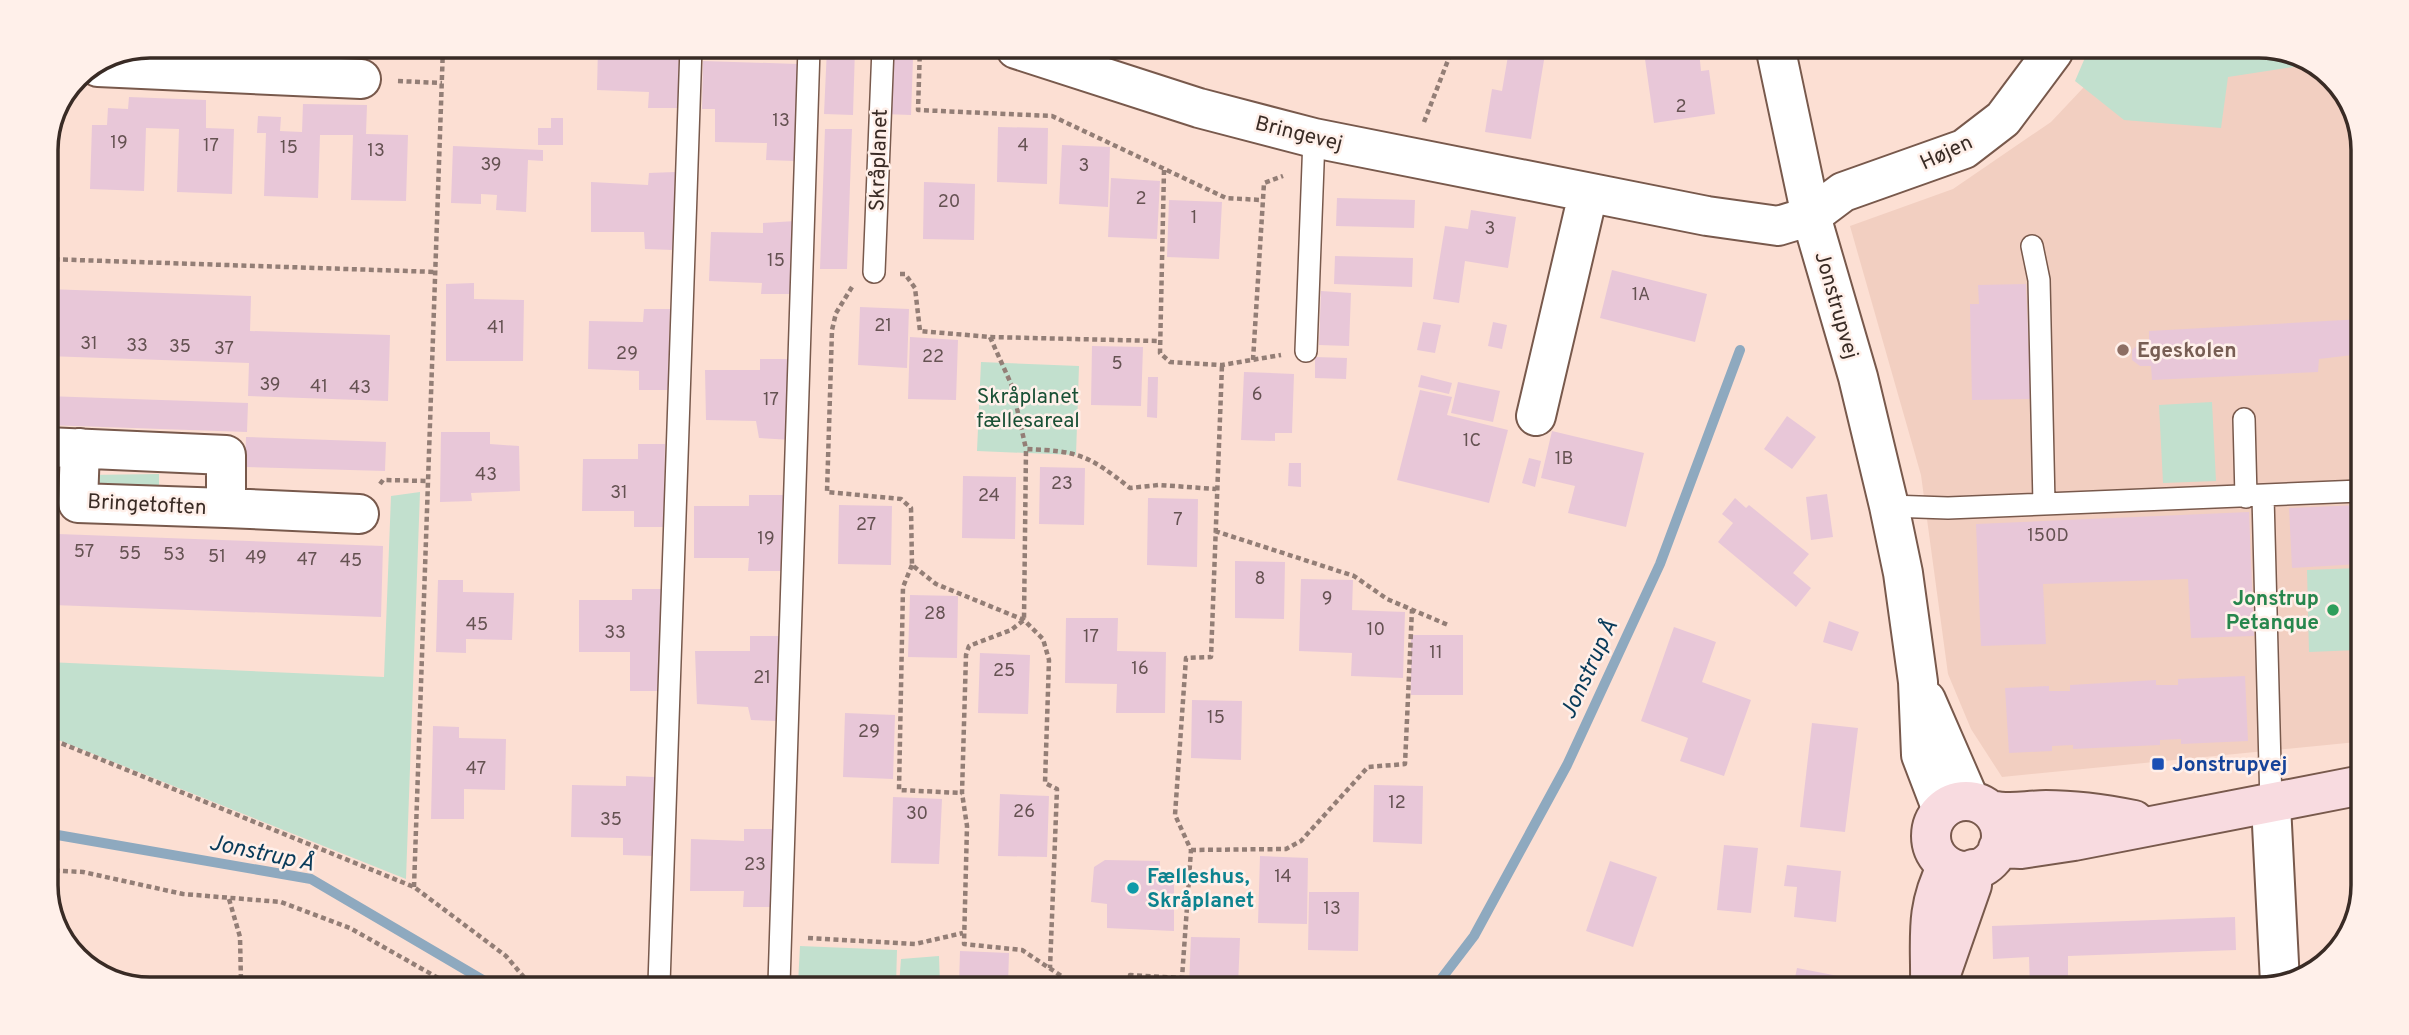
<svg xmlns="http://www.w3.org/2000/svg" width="2409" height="1035" font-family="Overpass,sans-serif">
<rect width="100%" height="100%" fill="#fcdfd3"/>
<!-- built -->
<path fill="#f2cfc1" d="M2116,53h183l43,34 21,56 -6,599 -355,35 -31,-48 -23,-55 -27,-199 -71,-249 103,-37 98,-67z"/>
<!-- green -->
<path fill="#c2e0ce" d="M2087,53h212l20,16 -26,-2 -65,10 -7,51 -97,-8 -49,-39z
M981,362l98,4 -3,89 -99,-4z
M2212,402l4,79 -53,2 -4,-78z
M159,474v32l-73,1 1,-32z
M420,492l-14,387 -360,-144v-102l1,29 337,15 7,-181z
M2359,568l-1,82 -49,2 -2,-82z
M800,946l97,4 -1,35 -98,-1z
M939,956l1,29h-41l2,-26z"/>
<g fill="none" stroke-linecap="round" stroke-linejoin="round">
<!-- stream -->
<path stroke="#8ea9bf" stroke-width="10" d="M46,833l265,46 177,104
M1435,987l39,-51 93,-171 93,-201 80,-214"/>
</g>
<!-- building -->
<path fill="#e8c7d8" d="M598,47h81l-1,61h-30l1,-16 -52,-2z
M827,48h28l-2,67 -29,-1z
M1509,50l36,4 -14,85 -46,-7 7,-43 10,2z
M1656,51h43l2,20 8,-1 6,44 -61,9 -10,-71z
M885,57l28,1 -2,57 -28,-1z
M703,61l95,3 -3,97 -29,-1 1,-17 -52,-1v-33h-13z
M129,97l77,3v28l28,1 -2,65 -55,-2 2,-63 -33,-1 -2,63 -54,-2 2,-64h15l1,-17 20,1z
M303,104l64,1 -1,29 42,1 -2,66 -55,-1 2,-65h-33l-2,63 -54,-2 2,-63h-9l1,-17 23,1 -1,14 22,1z
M551,118h12v27h-25v-17h13z
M55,123h4l-2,65h-11v-45z
M998,127l50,1 -1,56 -50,-2z
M825,129h27l-5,140h-27z
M1062,145l48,2 -2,60 -49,-3z
M453,146l90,4v11l-15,-1 -2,52 -30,-2 1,-15 -16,-1v10l-30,-1z
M675,172l-2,78 -28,-1 -1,-17h-53v-50l57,3 1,-12z
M1111,178l49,3 -3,58 -49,-2z
M924,182l51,2 -1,56 -51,-1z
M1337,198l78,2 -1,28 -78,-2z
M1169,200l53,2 -3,57 -52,-2z
M1471,210l45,7 -8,51 -43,-7 -6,42 -26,-4 12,-73 23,3z
M796,221l-1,73h-34l1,-11 -53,-2 2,-49 52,1v-10z
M1335,256l78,2 -1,29 -78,-3z
M1612,270l95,24 -12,48 -95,-24z
M474,283v16l50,1 -1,61h-77v-77z
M2026,284l5,115 -59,1 -2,-96h9l-1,-19z
M46,289l205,7 -1,35 140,4 -2,66 -140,-5 1,-33 -203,-7z
M1321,291l30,2 -2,53 -30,-1z
M860,307l49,2 -2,59 -49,-3z
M644,309h26l-2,81h-29v-19l-51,-2 1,-48 54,1z
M2362,319l-1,35 -42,5 -1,13 -166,8 -1,-14h-11l-8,-6v-10l7,-6 10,-1v-12z
M1423,322l18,3 -6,28 -18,-3z
M1493,322l14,3 -5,24 -14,-3z
M910,337l48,3 -2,60 -48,-1z
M1092,346l51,1 -2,59 -50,-1z
M1315,357l32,1 -1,21 -31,-1z
M760,359h34l-2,81 -33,-2 -3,-17 -50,-1 -1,-50h55z
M2352,367h9l-1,108h-2z
M1244,372l50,2 -2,59h-17v8l-34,-1z
M1421,375l31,8 -3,11 -31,-7z
M1148,377h10l-1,41 -10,-1z
M1458,382l42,9 -7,31 -42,-9z
M1420,390l32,7 -5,18 61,15 -19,73 -92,-23z
M46,396l202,7 -1,29 -201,-7z
M1787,416l29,21 -24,32 -28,-20z
M1552,431l92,22 -18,74 -58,-14 7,-27 -34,-8z
M441,432h49v12l29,2 1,45 -49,2 1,8 -32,1z
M246,437l140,5 -1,29 -140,-4z
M638,444h27l-1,83h-30v-16h-52l1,-52h55z
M1529,458l12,3 -6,26 -13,-4z
M1289,463h12v24l-13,-1z
M1040,467l45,1 -1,57 -45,-1z
M963,476l53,1 -1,62 -53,-1z
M1827,494l6,43 -22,3 -5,-43z
M749,495h35l-1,76h-35l1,-13h-55v-52h55z
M1148,498l50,1 -1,68 -50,-2z
M1735,498l11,10 3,-3 60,49 -16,19 18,15 -15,19 -78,-65 15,-19 -11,-9z
M46,499h13l-1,35 325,12 -2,71 -328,-12 1,-34 -8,-1z
M839,505l53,1 -1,59 -53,-1z
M2360,505l-1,59 -67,4 -3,-60z
M2249,512l5,124 -63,2 -3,-59 -145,5 3,60 -65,2 -5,-122z
M1235,561l50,1 -1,57 -49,-1z
M1301,579l52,1 -1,30 53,2 -2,66 -52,-2 1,-23 -53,-2z
M438,580h25v12l51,1 -2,47 -46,-1v14l-30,-1z
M632,589h29v102h-31v-39h-51v-52h53z
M910,595l48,1 -1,62 -49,-1z
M1066,618h52l-1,33 49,1 -1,61h-49l1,-29 -52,-1z
M1829,621l30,11 -7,19 -29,-9z
M1674,627l42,15 -14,40 49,18 -27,76 -44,-15 8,-23 -47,-17z
M1411,635h52v60h-52z
M750,636h31l-2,85 -28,-1 -3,-13 -51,-3 -2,-53h55z
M980,653l50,2 -2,59 -50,-1z
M2245,676l3,65 -67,3v-5l-21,1v5l-87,4v-4l-21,1v5l-43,2 -4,-65 44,-2v5h21v-6l86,-5v5h22v-6z
M1192,700l50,1 -1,59 -50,-2z
M845,713l50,2 -2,64 -50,-2z
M1812,723l46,5 -13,104 -45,-5z
M433,726l26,1v11l47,1 -1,51 -41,-1v30h-33z
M626,776l29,1 -1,79 -31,-1v-17l-52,-1 1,-52 54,1z
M1374,785l49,1 -1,58 -49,-2z
M1000,794l49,2 -2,61 -49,-1z
M893,797l49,2 -3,65 -48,-1z
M744,829h30l-1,78h-30l1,-16h-54l1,-52 53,2z
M1724,845l34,3 -7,65 -34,-3z
M1260,856l48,2 -1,66 -49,-1z
M1105,860l55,1v14l14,-1v57l-67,-3v-24l-16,-2 3,-35z
M1610,861l47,16 -24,70 -47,-16z
M1787,865l54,6 -5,51 -42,-5 3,-30 -13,-1z
M1309,892h50l-1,59 -50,-1z
M2235,917l1,33 -168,6v33h-38l-1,-32 -36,2 -1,-33z
M1191,937l49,1 -2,48h-49z
M960,951l49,2 -1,32h-49z
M1797,968l72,14 -1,6h-75z"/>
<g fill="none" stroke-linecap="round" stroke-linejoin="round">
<!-- lane casing -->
<g stroke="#78594c" stroke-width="24">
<path id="lane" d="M2032,246l7,34 5,224
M874,272l9,-224
M1306,351l8,-213
M2244,419l2,78
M2263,496l8,309
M1889,506l59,2 412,-17
M659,984l32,-937
M779,984l30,-936"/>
</g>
<!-- street casing -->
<g stroke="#78594c" stroke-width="42">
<path id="street" d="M1016,49l183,59 115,30 393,78 71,10 33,-10 32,-24 121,-43 39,-30 50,-67
M1776,51l35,165 47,161 31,129 14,67 15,109 3,73 21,55
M98,67l263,12
M1536,416l52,-222
M46,447l180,8v53l133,6
M80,448l-2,55 148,5
M1926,700l44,101
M2271,805l9,178"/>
</g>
<!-- secondary casing -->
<g stroke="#78594c" stroke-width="42">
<path id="secondary" d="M1931 836a35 35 0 1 1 70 0a35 35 0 1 1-70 0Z
M1991,810c19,5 35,0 55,0 29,0 58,4 88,10
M1998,848l23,1 53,-8 283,-55
M1936,978l6,-7 30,-86 1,-16
M1930,988c1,-48 -6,-78 17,-122"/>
</g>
<!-- path -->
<path stroke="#937e76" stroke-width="4.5" stroke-dasharray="5 3.5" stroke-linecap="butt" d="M920,48l-2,62 134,6 174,82 35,2
M398,81l44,2
M1424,122l28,-72
M1164,170l-4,183 10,9 52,3 59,-10
M46,259l391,13
M900,274h5l10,14 5,43 70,6 168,4
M852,287l-16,26 -4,17 -5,162 74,7 10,9 1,57 24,19 88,36 19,19 6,21 -4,123 12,6 -7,179
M990,337l22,49 14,63
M1253,360l11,-177 19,-7
M380,484l3,-4 46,1
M1215,531l139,45 33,23 61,26
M912,565l-9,22 -4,203 63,3
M46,737l368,150 92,69 23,27
M1191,850l95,-1 15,-8 67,-74 37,-3 7,-155
M46,870l37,2 100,22 98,8 69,26 97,55
M414,887l29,-840
M229,899l11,38 1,45
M808,938l107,6 48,-11
M1075,985l-53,-35 -58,-6 3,-118 -5,-33 4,-138 3,-9 42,-16 13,-10 2,-171c53,2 62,6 104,39l29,-3 57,4
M1130,985v-10l52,3 9,-128 -16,-35 11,-157 25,-1 11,-292"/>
<!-- lane -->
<use href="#lane" stroke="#fff" stroke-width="21"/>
<!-- street -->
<use href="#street" stroke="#fff" stroke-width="38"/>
<!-- secondary -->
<use href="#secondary" stroke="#f8dbe0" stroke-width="38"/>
</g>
<!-- markers -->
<circle fill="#8d6e63" stroke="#fff0ea" stroke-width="2.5" cx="2123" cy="350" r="7"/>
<circle fill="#2e9e5b" stroke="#fff0ea" stroke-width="2.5" cx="2333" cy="610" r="7"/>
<rect fill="#1a4fb4" stroke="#fff0ea" stroke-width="2.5" x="2151" y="757" width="14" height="14" rx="3.5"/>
<circle fill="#0f9aa8" stroke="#fff0ea" stroke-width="2.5" cx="1133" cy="888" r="7"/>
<g text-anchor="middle" stroke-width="5" stroke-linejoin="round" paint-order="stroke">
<!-- number labels -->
<g font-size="18" fill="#655252">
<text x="1681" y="112">2</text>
<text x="781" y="126">13</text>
<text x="119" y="148">19</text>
<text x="211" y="151">17</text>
<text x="1023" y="151">4</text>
<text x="289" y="153">15</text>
<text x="376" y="156">13</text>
<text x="491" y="170">39</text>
<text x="1084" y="171">3</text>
<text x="1141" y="204">2</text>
<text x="949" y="207">20</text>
<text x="1194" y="223">1</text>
<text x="1490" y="234">3</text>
<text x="776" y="266">15</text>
<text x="1641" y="300">1A</text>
<text x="883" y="331">21</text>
<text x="496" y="333">41</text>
<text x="89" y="349">31</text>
<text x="137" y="351">33</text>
<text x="180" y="352">35</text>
<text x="224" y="354">37</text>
<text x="627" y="359">29</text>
<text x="933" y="362">22</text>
<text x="1117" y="369">5</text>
<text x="270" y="390">39</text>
<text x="319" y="392">41</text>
<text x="360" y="393">43</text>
<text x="1257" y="400">6</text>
<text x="771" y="405">17</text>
<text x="1472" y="446">1C</text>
<text x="1564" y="464">1B</text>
<text x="486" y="480">43</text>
<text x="1062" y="489">23</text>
<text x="619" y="498">31</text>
<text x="989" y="501">24</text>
<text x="1178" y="525">7</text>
<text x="866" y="530">27</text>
<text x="2048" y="541">150D</text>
<text x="766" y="544">19</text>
<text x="84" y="557">57</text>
<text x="130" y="559">55</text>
<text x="174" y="560">53</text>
<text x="217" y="562">51</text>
<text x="256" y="563">49</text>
<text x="307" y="565">47</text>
<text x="351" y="566">45</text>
<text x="1260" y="584">8</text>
<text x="1327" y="604">9</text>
<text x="935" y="619">28</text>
<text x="477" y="630">45</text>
<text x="1376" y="635">10</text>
<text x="615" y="638">33</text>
<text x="1091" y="642">17</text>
<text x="1436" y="658">11</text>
<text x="1140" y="674">16</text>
<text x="1004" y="676">25</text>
<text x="762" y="683">21</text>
<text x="1216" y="723">15</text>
<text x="869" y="737">29</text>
<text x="476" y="774">47</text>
<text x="1397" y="808">12</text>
<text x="1024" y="817">26</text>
<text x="917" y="819">30</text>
<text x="611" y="825">35</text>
<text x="755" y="870">23</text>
<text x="1283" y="882">14</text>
<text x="1332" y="914">13</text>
</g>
<!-- street labels -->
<g font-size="21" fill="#392b25" stroke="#fff0ea">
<text transform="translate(1299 133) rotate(14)" y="7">Bringevej</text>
<text transform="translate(1946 152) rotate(-25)" y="7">Højen</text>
<text transform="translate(878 160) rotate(-88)" y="7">Skråplanet</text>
<text transform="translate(1837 305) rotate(74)" y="7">Jonstrupvej</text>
<text transform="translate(147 504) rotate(3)" y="7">Bringetoften</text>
</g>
<!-- education labels -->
<g font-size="21" font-weight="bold" fill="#785e54" stroke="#fff0ea" text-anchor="start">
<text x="2137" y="357">Egeskolen</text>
</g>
<!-- park labels -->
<g font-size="21" fill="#195035" stroke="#fff0ea">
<text x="1028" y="403">Skråplanet<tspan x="1028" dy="24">fællesareal</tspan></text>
</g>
<!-- leisure labels -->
<g font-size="21" font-weight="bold" fill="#27864d" stroke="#fff0ea" text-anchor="end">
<text x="2319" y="605">Jonstrup<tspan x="2319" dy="24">Petanque</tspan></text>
</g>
<!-- transit labels -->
<g font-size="21" font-weight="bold" fill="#164399" stroke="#fff0ea" text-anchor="start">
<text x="2172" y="771">Jonstrupvej</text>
</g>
<!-- culture labels -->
<g font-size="21" font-weight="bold" fill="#0d838f" stroke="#fff0ea" text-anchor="start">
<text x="1147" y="883">Fælleshus,<tspan x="1147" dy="24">Skråplanet</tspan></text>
</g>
<!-- water labels -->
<g font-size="23" font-style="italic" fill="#093b5a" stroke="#fff0ea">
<text transform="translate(1588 669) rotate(-65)" y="8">Jonstrup Å</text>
<text transform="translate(262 852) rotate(12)" y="8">Jonstrup Å</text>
</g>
</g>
<!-- crop -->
<path d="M0 0H2409V1035H0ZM150 58H2259A92 92 0 0 1 2351 150V885A92 92 0 0 1 2259 977H150A92 92 0 0 1 58 885V150A92 92 0 0 1 150 58Z" fill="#fff0ea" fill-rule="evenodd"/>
<path fill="none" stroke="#392b25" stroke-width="3.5" d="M150 58H2259A92 92 0 0 1 2351 150V885A92 92 0 0 1 2259 977H150A92 92 0 0 1 58 885V150A92 92 0 0 1 150 58Z"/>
</svg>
